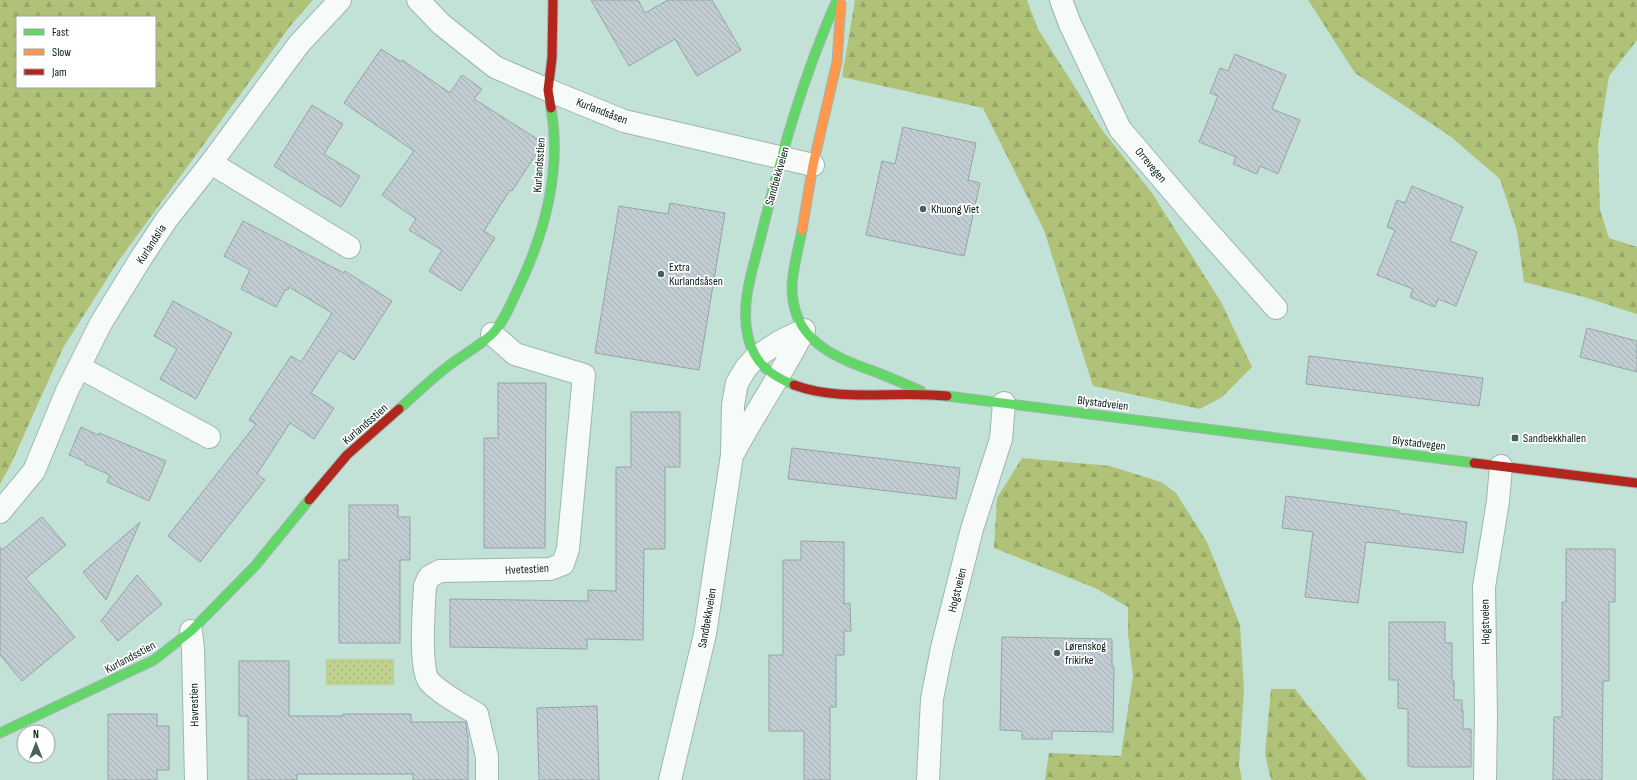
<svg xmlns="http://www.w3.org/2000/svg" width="1637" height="780" font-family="'Sofia Sans Condensed',sans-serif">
<defs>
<pattern id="forest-firs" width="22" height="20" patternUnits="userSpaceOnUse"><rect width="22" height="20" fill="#b0c278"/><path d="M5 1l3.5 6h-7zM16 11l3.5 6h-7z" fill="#96a667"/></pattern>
<pattern id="park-dots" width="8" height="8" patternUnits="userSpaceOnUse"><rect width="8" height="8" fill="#c0d292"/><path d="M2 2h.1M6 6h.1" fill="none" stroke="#a4b47d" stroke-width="1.8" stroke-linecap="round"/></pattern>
<pattern id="building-back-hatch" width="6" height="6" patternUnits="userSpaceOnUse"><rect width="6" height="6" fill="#c1cdd2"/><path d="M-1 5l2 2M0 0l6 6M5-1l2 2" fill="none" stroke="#a4afb4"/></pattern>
</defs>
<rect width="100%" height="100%" fill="#c2e1d7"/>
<!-- forest -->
<path fill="url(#forest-firs)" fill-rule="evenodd" d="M0,0h313l-22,25 -174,238 -54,85 -52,116 -11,20zM17,17h138v70h-138z
M855,0h172l11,29 64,101 50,63 69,109 31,65 -30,30 -22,12 -107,-23 -49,-156 -61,-122 -141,-31z
M1308,0h329v40l-28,36 -11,69 2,65 9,28 28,9v67l-53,-17 -60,-15 -7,-51 -17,-52 -50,-43 -95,-63z
M1022,458l88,8 51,16 15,11 31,49 33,83 4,64 -5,77 3,14h-197l4,-27 72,3 12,-80 -5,-42v-27l-33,-19 -101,-40 3,-50z
M1271,689h24l72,91h-96l-6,-26z"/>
<!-- park -->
<path fill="url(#park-dots)" d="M326,659h68v26h-68z"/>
<!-- building -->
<path fill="url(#building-back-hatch)" stroke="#97a4a7" d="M591,0h47l7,13 23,-13h44l29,50 -44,26 -22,-37 -46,27z
M381,49l20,13 1,-2 48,33 12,-18 20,14 -8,10 68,43v3l-30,46 -2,-1 -26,41 11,7 -34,53 -32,-20 13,-21 -33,-20 7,-11 -34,-24 32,-44 -70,-48z
M1235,54l51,21 -14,34 28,11 -22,54 -18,-8 -3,8 -24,-10 3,-7 -37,-15 19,-46 -8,-3 10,-25 8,3z
M312,105l31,19 -19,30 36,22 -19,31 -67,-41z
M903,127l73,16 -8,37 12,3 -16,73 -98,-21 16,-74 13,3z
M1412,186l51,21 -13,34 27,11 -21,54 -18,-7 -3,8 -25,-10 3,-8 -36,-14 18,-45 -8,-3 10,-27 8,3z
M670,203l55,10 -26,157 -104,-17 24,-147 49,8z
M243,221l101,52 1,-2 47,30 -38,59 -15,-10 -28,43 23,15 -20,31 -24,-16 -33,51 8,6 -65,82 -32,-26 88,-112 -7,-4 42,-64 10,6 31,-49 -43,-26 -1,3 -2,-1 -10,18 -35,-18 9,-19 -26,-14z
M173,301l59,32 -36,66 -36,-20 17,-30 -23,-13z
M1587,328l50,13v31l-57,-15z
M1309,356l174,22 -4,28 -173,-22z
M498,383h48l-1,165h-61v-110h14z
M631,412h49v55h-15v82h-21l-1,91 -56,-1v10l-137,-2v-48l138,2v-11l28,1v-124h15z
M81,427l17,8 1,-2 67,28 -17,40 -42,-19 3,-7 -25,-11 1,-2 -17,-7z
M792,448l168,20 -4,31 -168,-20z
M1286,496l113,15 -1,2 69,9 -4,31 -97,-11 -8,61 -53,-6 8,-65 -31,-4z
M349,505h49v12h12v43h-10v83h-61v-83h10z
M42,517l24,28 -40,33 49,59 -53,44 -22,-26v-108l2,3z
M140,522l-34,78 -23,-28z
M801,541l43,1v62l6,-1 1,28h-7v24h-8v52h-6v73h-26v-49h-35v-76h14v-95h18z
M1566,549h49v53h-6v79h-6l-1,99h-49l1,-63h8v-115h4z
M137,575l25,29 -44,37 -17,-20z
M1389,622h56v21h7v38h2v19h8v10h1v19h8v38h-60v-1h-3v-57l-10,-1v-28h-9z
M1002,637l110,2v27h2l-1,66 -61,-1v8h-30v-8l-22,-1z
M239,661h50v55h54v-2h68v8h55l1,12h1v46h-55v-6h-116v6h-49v-64h-9z
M597,706l2,74h-60l-2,-72z
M108,714h49v12h12v44h-12v10h-49z"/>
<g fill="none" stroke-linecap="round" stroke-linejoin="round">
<!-- street casing -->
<g stroke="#9eb7af" stroke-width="24">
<path id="street" d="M418,0l23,24 54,43 53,23 76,31 189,44
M1061,0l9,24 50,105 75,88 81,91
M211,163l138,84
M79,367l130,70
M734,452c22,-41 49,-80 70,-122
M0,512l34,-41 33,-80 34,-68 42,-68 24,-36 44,-56 88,-119 41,-44
M191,631l2,18 3,131
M487,780v-23l-10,-43c-16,-10 -35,-19 -48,-33 -10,-11 -5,-78 -4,-95l4,-9 11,-6 110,-2 13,-5 5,-15 16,-174 -69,-21 -23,-20
M670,780l35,-146 27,-179 1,-50 4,-22 9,-15 10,-11 23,-15 25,-12
M928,780l4,-81 10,-51 30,-119 29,-90 3,-36
M1485,780l1,-65 -2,-128 14,-86 3,-35"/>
</g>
<!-- fast casing -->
<g stroke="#9eb7af" stroke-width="11">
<path id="fast" d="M802,230c-3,16 -10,42 -10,57 0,52 39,69 81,84 16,6 32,13 48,20
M794,385c-24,-10 -39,-21 -46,-48 -8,-34 5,-68 13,-101 20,-81 42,-160 76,-236
M947,396l527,67
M399,409c16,-14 31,-29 48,-42 14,-11 31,-20 44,-32 11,-10 19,-29 25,-42 28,-57 46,-122 35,-185
M0,733l154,-73 37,-29 64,-65 54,-66"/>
</g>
<!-- slow casing -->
<g stroke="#9eb7af" stroke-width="11">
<path id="slow" d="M802,230l11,-65 24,-103 4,-58"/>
</g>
<!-- jam casing -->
<g stroke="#9eb7af" stroke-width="11">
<path id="jam" d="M551,108l-3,-18 4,-32 1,-58
M794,385c49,18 103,5 153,11
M1474,463l163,20
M309,500l38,-45 52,-46"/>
</g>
<!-- street -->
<use href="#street" stroke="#f6faf9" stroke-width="22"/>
<!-- fast -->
<use href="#fast" stroke="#63d668" stroke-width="9"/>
<!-- slow -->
<use href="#slow" stroke="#ff974d" stroke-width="9"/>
<!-- jam -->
<use href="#jam" stroke="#b3261e" stroke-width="9"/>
</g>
<!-- markers -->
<g fill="#48615a" stroke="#fff" stroke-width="1.5">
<circle cx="923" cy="209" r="4"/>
<circle cx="661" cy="274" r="4"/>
<rect x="1511" y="434" width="8" height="8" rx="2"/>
<circle cx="1057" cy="653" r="4"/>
</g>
<g text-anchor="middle" stroke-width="3.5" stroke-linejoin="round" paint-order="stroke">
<!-- street labels -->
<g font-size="12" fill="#061c16" stroke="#fff">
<text transform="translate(602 111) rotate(21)" y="4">Kurlandsåsen</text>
<text transform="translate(539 165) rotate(-86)" y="4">Kurlandsstien</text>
<text transform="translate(1151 165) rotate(50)" y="4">Orrevegen</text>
<text transform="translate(777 176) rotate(-74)" y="4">Sandbekkveien</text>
<text transform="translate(151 244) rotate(-57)" y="4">Kurlandslia</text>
<text transform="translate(1103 403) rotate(7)" y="4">Blystadveien</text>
<text transform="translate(365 424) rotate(-41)" y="4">Kurlandsstien</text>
<text transform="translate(1419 443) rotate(7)" y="4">Blystadvegen</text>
<text transform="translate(527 569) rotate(-3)" y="4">Hvetestien</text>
<text transform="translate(957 590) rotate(-76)" y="4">Hogstveien</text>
<text transform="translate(707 618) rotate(-80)" y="4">Sandbekkveien</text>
<text transform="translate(1485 622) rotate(-91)" y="4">Hogstveien</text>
<text transform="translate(130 657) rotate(-28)" y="4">Kurlandsstien</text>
<text transform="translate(194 705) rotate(-91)" y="4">Havrestien</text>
</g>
<!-- poi labels -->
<g font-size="12" fill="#061c16" stroke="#fff" text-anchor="start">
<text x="931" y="213">Khuong Viet</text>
<text x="669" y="271">Extra<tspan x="669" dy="14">Kurlandsåsen</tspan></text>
<text x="1523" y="442">Sandbekkhallen</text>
<text x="1065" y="650">Lørenskog<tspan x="1065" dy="14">frikirke</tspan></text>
</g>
</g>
<!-- legend -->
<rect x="16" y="16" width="140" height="72" fill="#ffffff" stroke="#9ba4a2"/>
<rect x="24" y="29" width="20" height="6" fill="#63d668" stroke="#9ba4a2"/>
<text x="52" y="36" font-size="12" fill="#061c16">Fast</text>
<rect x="24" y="49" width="20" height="6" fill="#ff974d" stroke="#9ba4a2"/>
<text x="52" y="56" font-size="12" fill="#061c16">Slow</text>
<rect x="24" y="69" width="20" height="6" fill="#b3261e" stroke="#9ba4a2"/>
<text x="52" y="76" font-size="12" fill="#061c16">Jam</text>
<!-- north arrow -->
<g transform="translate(36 744)"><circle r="19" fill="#ffffff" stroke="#9ba4a2"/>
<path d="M0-3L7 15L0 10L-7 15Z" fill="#48615a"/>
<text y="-6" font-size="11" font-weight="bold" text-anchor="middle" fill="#061c16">N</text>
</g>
</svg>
